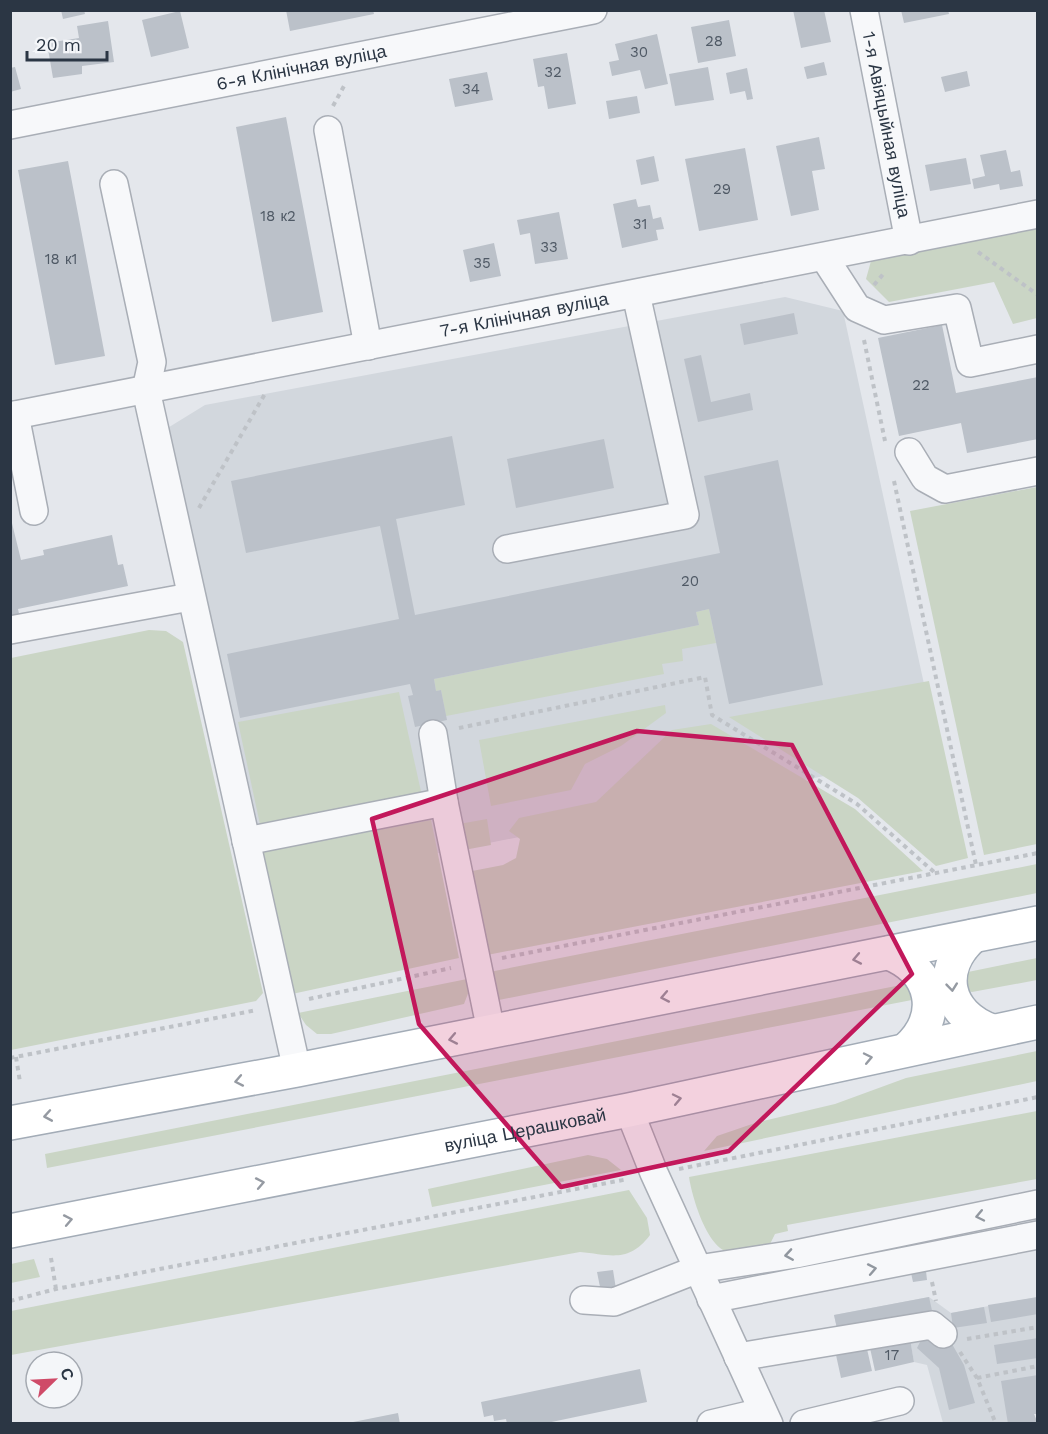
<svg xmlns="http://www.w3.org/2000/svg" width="1048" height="1434" font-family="'Work Sans',sans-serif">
<rect width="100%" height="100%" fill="#e4e7ec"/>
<!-- built -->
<path fill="#d2d7dd" d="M785,297l58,14 96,442 -670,134 -103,-458 39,-24z
M929,1297l22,16 86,-16 1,117h-4l3,9h-94l-16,-58 -13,-3 -4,-22 -74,15 2,-22 -4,-18z"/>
<!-- green -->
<path fill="#cad5c5" d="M1037,228v90l-24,6 -19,-42 -105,20 -23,-23 5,-18z
M1037,487v357l-53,11 -74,-344z
M709,609l7,34 -34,6 1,12 -21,3 2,10 -218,42 -5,-26 -5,1 -2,-12 265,-54 -3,-13z
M149,630l17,1 17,11 80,351 -7,8 -245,49v-392z
M929,681l39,177 -32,8 -78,-68 -129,-81z
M399,692l23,104 -161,33 -23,-107z
M665,705l1,8 -45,33 -36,18 -14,26 -80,16 -12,-66z
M711,724l144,85 68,62 -441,85 -8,-44 7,-1 -4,-22 -7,1 -3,-18 36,-7 13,-7 4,-19 -11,-8 10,-13 77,-16 76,-72z
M487,819l4,26 -27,5 -5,-26z
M431,820l28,138 -167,36 -30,-142z
M1037,864v29l-548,109 -5,-29z
M1037,958v22l-65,12 -4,-1 -5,-12 5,-7z
M467,979l2,12 -5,13 -133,30h-14l-11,-9 -8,-12z
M906,984l11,15 -870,169 -2,-14z
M1037,1051v30l-333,70 13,-15 38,-13 80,-19 71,-26z
M1037,1111v68l-250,46 1,6 -13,3 -5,10c-12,3 -25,8 -37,9 -25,0 -41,-56 -44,-76z
M588,1155l19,4 14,11 -189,37 -4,-18z
M629,1190l18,28 3,17c-21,28 -39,20 -70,17l-569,103v-44z
M34,1259l6,18 -29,6v-19z"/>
<!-- building -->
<path fill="#bbc1c9" d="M61,10h23l1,4 -22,5z
M286,10h87l1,4 -84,17z
M793,10h31l7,32 -30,6z
M901,10h47l1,4 -45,9z
M180,11l9,37 -38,9 -9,-37z
M729,20l7,36 -38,7 -7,-36z
M108,21l6,41 -32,4v8l-29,4 -6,-35 32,-5 -2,-12z
M657,34l11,50 -23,5 -5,-19 -28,6 -3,-14 10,-2 -4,-16z
M567,53l9,51 -28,5 -4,-23 -6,1 -5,-28z
M824,62l3,13 -20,4 -3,-12z
M15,67l6,22 -11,3v-24z
M708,67l6,33 -39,6 -6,-32z
M747,68l6,31 -6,1 -2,-9 -15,3 -4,-21z
M967,71l3,15 -25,6 -4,-15z
M487,72l6,28 -38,7 -6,-28z
M637,96l3,17 -31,6 -3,-18z
M286,117l37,195 -51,10 -36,-195z
M819,137l6,32 -13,2 7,39 -28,6 -15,-70z
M745,148l13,72 -59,11 -14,-72z
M1006,150l5,22 9,-2 3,16 -23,4 -1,-6 -25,5 -2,-10 13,-3 -5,-21z
M654,156l5,25 -18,4 -5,-25z
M966,158l5,26 -41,7 -5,-26z
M68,161l37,195 -50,9 -37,-195z
M636,199l2,8 12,-2 3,14 8,-2 3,12 -8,1 2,10 -36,8 -9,-44z
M559,212l9,47 -33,5 -5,-31 -10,2 -3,-15z
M494,243l7,33 -31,6 -7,-32z
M794,313l4,21 -54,11 -4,-21z
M942,325l14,68 82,-16v62l-71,14 -6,-30 -62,13 -21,-98z
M701,355l10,47 39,-9 3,17 -55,12 -14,-63z
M452,436l13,69 -69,14 19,96 305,-62 -16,-77 74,-16 45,225 -94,19 -20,-95 -13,3 3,13 -265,54 2,12 5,-1 6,30 -32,7 -7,-31 5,-1 -3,-11 -170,34 -13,-64 172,-35 -19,-93 -134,27 -15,-72z
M604,439l10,49 -98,20 -9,-49z
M10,515l11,45 23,-5 -1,-5 69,-15 6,30 5,-1 5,22 -110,23 2,9 -10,2z
M613,1270l3,19 -15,3 -4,-20z
M926,1271l1,9 -14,2 -2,-9z
M929,1297l4,18 -95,18 -4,-18z
M1038,1297v17l-47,8 -3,-17z
M984,1307l3,16 -34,5 -2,-15z
M927,1328l25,16 12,21 11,38 -26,7 -10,-42 -22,-20z
M1038,1338v20l-41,6 -3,-19z
M910,1339l4,23 -39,9 -5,-23z
M867,1349l5,22 -31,7 -5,-23z
M640,1369l7,33 -105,22h-35l-1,-5 -12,2 -1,-6 -9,2 -3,-15z
M1038,1375v39h-4l4,10h-30l-7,-43z
M398,1413l2,11h-47v-2z"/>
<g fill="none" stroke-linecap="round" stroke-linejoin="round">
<!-- minor casing -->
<g stroke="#a9aeb6" stroke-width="30">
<g id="minor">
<path id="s1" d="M864,10l45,231"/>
<path id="s2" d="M10,125l583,-115"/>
<path d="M328,130l40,216"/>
<path d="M114,184l38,178 -6,28 151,680"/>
<path d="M824,257l33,51 27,12 73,-12 13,55 68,-14"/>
<path d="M15,415l19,96"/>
<path id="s3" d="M10,416l1028,-202"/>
<path d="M909,452l16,26 20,11 93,-18"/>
<path d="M507,549l178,-34 -49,-221"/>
<path d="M10,630l180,-33"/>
<path d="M433,734l11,68 47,229"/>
<path d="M246,841l198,-39"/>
<path d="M629,1110l25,63 115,251"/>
<path d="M711,1299l327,-64"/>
<path d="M584,1300l30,2 84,-33 98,-15 242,-50"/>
<path d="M738,1357l194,-32 11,9"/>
<path d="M711,1424l51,-12"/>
<path d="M804,1424l96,-23"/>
</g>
</g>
<!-- major casing -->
<g stroke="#a3acb7" stroke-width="36">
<g id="major">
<path d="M973,936c-37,33 -28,78 19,95"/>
<path d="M889,953c45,18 54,63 18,96"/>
<path d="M10,1123l287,-53 741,-147"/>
<path id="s4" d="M10,1231l619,-121 409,-88"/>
</g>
</g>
<!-- path -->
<path stroke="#bec2c7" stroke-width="4" stroke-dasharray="4.5 4.5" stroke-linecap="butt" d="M333,106l11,-20
M978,252l60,43
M874,285l11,-13
M864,340l21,101
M894,481l82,384
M199,508l67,-116
M459,728l246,-51 7,38 145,89 77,68
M502,958l536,-105
M309,999l142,-31
M16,1057l4,25
M10,1058l247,-48
M679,1169l359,-72
M51,1258l5,31
M932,1282l4,19
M10,1301l46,-12 572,-110
M967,1339l71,-12
M960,1352l17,26 19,46
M977,1378l61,-12"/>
<!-- minor -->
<use href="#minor" stroke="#f7f8fa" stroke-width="27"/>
<!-- major -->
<use href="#major" stroke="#fff" stroke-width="33"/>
</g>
<!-- one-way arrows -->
<defs><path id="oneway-chevron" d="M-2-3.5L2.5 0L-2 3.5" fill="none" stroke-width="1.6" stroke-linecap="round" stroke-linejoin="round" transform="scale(1.5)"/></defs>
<g stroke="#959aa2">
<use href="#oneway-chevron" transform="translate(857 959) rotate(169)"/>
<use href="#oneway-chevron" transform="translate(952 987) rotate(84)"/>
<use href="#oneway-chevron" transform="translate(665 997) rotate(169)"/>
<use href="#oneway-chevron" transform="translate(453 1039) rotate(169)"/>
<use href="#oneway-chevron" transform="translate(868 1058) rotate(-12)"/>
<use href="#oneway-chevron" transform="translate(239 1081) rotate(169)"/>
<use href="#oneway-chevron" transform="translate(677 1099) rotate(-12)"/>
<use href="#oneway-chevron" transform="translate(48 1116) rotate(170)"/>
<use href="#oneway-chevron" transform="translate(260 1183) rotate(-11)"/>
<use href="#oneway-chevron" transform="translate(68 1220) rotate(-11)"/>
</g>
<g stroke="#91979f">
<use href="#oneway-chevron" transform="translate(980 1216) rotate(168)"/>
<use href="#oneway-chevron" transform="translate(789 1255) rotate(171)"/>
<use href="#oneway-chevron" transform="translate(872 1269) rotate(-11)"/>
</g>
<!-- marked area -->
<path fill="#c2185b" fill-opacity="0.2" stroke="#c2185b" stroke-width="4.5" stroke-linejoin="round" d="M637,731l155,14 120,229 -183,177 -168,36 -142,-163 -47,-205z"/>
<g text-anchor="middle" stroke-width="4.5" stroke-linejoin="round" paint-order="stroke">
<!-- number labels -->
<g font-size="15" fill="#4f5965">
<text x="714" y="46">28</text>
<text x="639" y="57">30</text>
<text x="553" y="77">32</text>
<text x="471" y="94">34</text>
<text x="722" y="194">29</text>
<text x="278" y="221">18 к2</text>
<text x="640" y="229">31</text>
<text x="549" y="252">33</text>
<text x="61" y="264">18 к1</text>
<text x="482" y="268">35</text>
<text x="921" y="390">22</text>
<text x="690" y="586">20</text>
<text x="892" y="1360">17</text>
</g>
<!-- street labels -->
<g font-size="18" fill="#2b3644" stroke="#f4f6f9">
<text dy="6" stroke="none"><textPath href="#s2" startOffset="297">6-я Клінічная вуліца</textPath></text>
<text dy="6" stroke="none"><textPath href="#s1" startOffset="117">1-я Авіяцыйная вуліца</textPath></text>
<text dy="6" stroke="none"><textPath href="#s3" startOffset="524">7-я Клінічная вуліца</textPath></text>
<text dy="6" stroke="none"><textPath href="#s4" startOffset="525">вуліца Церашковай</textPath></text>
</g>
</g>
<!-- border -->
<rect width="1048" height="1434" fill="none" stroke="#2b3644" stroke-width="24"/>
<!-- north arrow -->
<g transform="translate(54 1380) rotate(66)"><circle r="28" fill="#f4f6f9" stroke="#a4a9b1" stroke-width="1.5"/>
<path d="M0-4.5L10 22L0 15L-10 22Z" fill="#cf4a68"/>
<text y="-9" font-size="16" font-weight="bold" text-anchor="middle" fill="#2b3644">С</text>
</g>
<!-- scale -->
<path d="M27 51v9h80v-9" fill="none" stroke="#2b3644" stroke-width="3"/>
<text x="36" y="51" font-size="18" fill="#2b3644" stroke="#f4f6f9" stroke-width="4.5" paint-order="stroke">20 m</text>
</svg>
